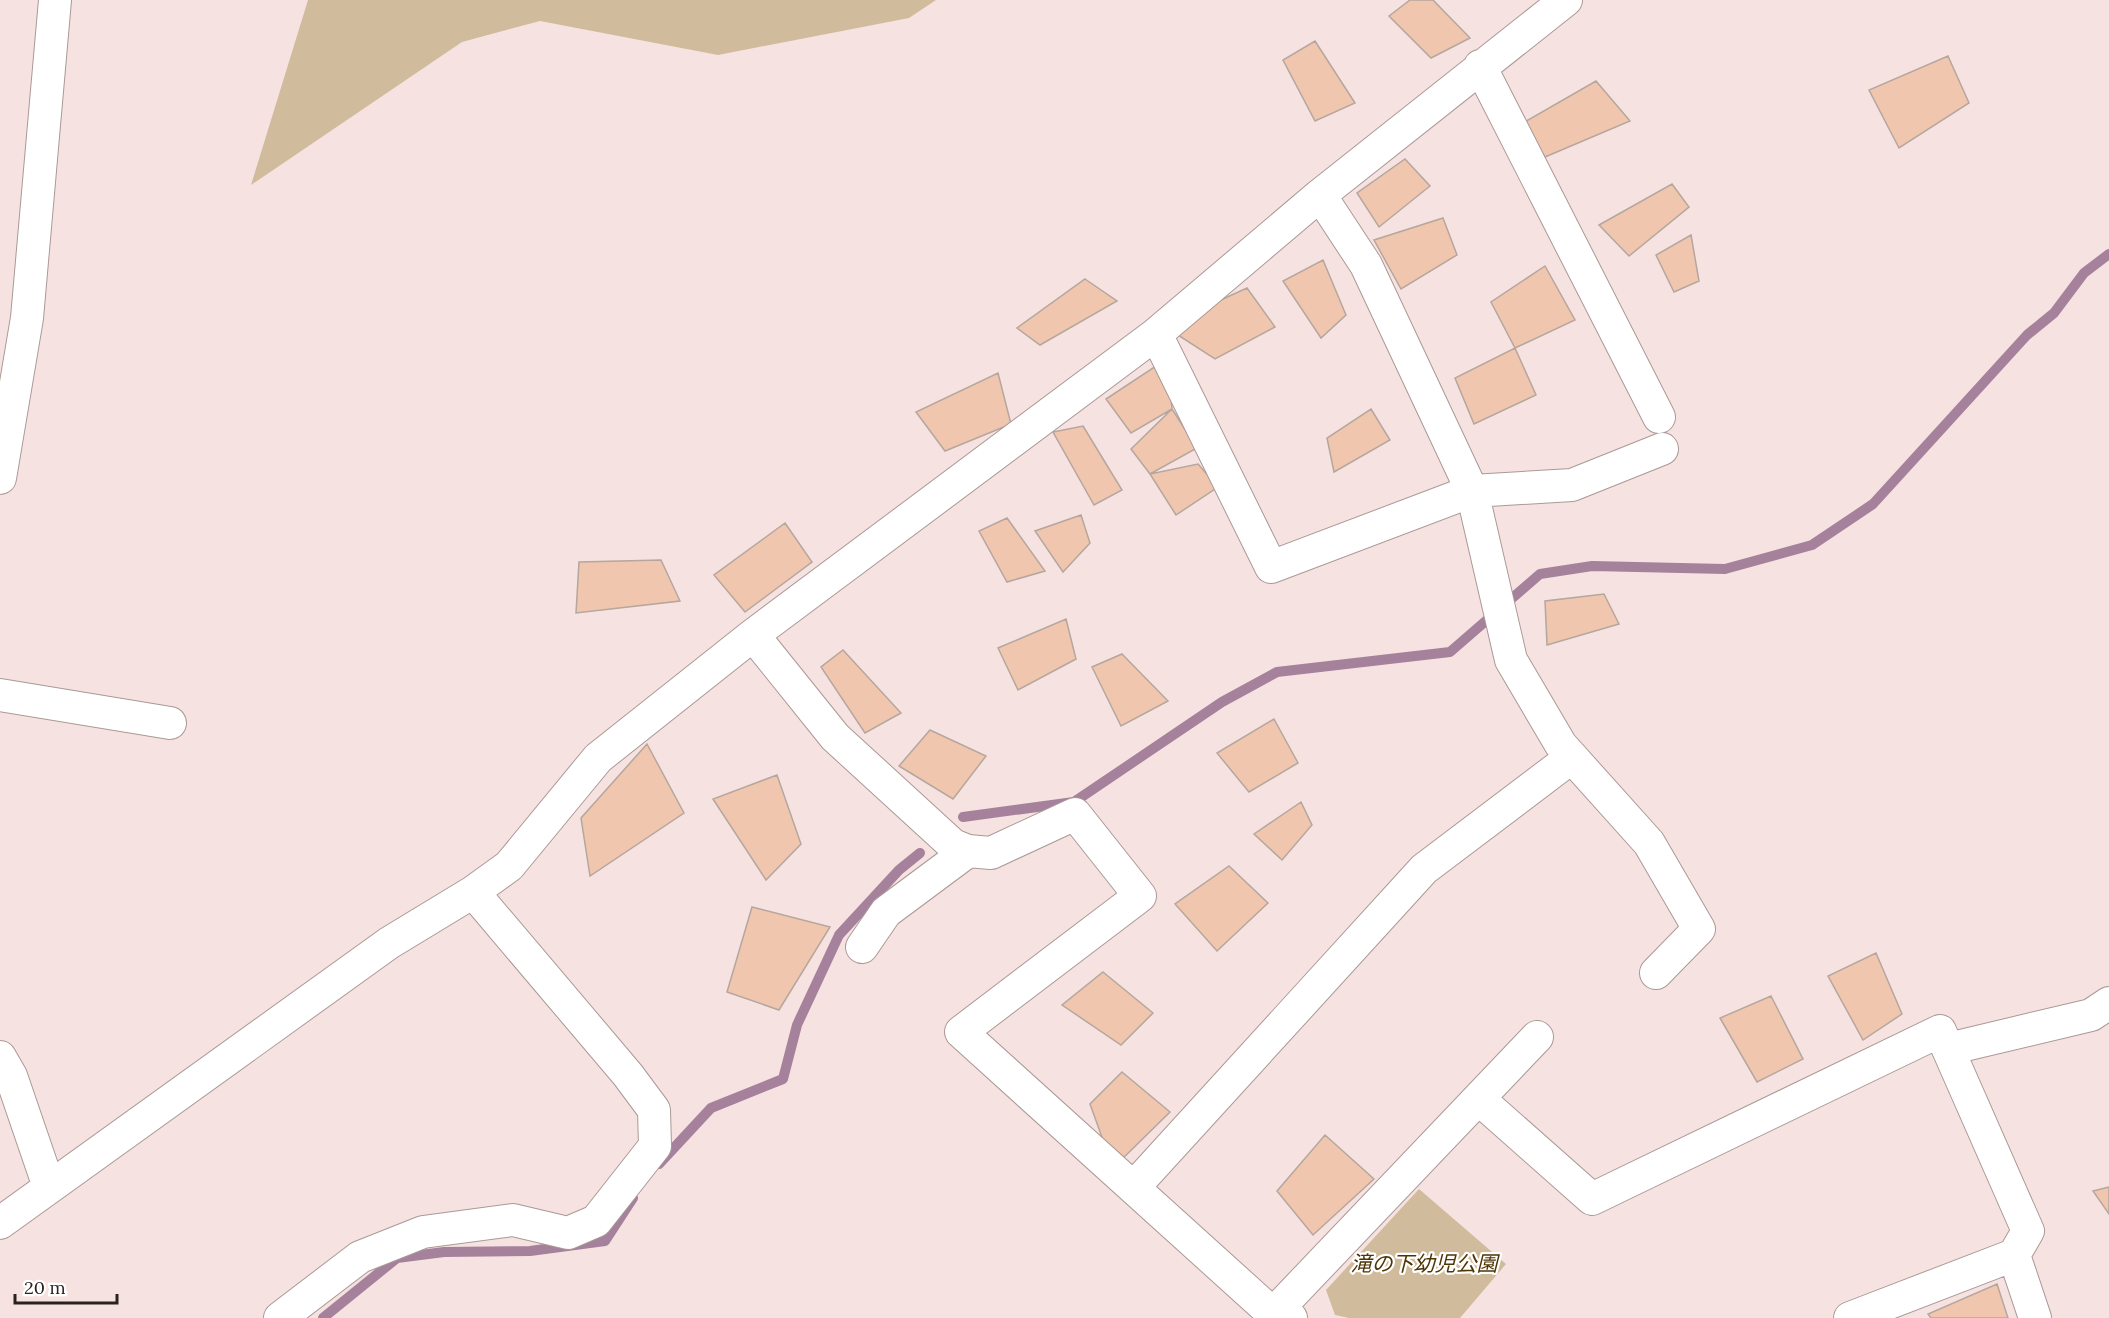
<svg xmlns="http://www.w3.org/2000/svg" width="2109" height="1318" font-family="Lora,'Noto Sans JP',serif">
<rect width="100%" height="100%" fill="#f6e3e1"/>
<!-- green -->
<path fill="#d0bb9c" d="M308,0h628l-27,18 -191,37 -178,-34 -78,21 -211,143z
M1419,1189l87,75 -46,54h-111l-14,-3 -9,-25z"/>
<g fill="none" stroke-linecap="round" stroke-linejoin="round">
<!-- stream -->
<path stroke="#a5819c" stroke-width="10" d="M963,817l111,-15 148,-100 55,-30 173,-20 90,-78 52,-8 133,3 87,-24 61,-41 154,-169 27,-22 30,-40 25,-19
M659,1164l52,-56 72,-29 14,-54 42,-90 60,-65 21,-17
M323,1318l74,-60 47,-6 86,-1 75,-10 28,-43"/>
</g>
<!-- building -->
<path fill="#f0c6ae" stroke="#b5a69e" stroke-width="1.5" d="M1410,0h23l37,38 -39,20 -42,-42z
M1315,41l40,62 -40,18 -32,-61z
M1948,56l21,47 -70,45 -30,-58z
M1596,81l34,40 -85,36 -22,-34z
M1405,159l25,27 -51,41 -22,-34z
M1672,184l17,23 -60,49 -30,-31z
M1443,218l14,37 -56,34 -27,-49z
M1691,235l8,46 -25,11 -18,-37z
M1323,260l23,55 -25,23 -38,-57z
M1545,266l30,54 -60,28 -24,-46z
M1085,279l32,22 -77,44 -23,-17z
M1247,288l28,39 -60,32 -51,-33z
M1515,348l21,47 -62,29 -19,-46z
M1168,358l4,51 -41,24 -25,-34z
M998,373l13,51 -66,27 -29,-39z
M1172,409l25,39 -47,26 -19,-25z
M1371,409l19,31 -56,32 -7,-34z
M1083,426l39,64 -28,15 -41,-73z
M1198,464l20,23 -42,28 -26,-41z
M1081,515l9,28 -27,29 -28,-41z
M1007,518l38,53 -38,11 -28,-51z
M785,523l27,39 -67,50 -31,-37z
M661,560l19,41 -104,12 3,-51z
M1604,594l15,30 -72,21 -2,-44z
M1066,619l10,40 -58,31 -20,-42z
M843,650l58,63 -36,20 -44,-66z
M1122,654l46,47 -47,25 -29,-59z
M1274,719l24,44 -49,29 -32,-39z
M930,730l56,26 -33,43 -54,-33z
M647,744l37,69 -94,63 -9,-58z
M777,775l24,69 -35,36 -53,-81z
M1301,802l11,23 -30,35 -28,-26z
M1229,866l39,37 -51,48 -42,-47z
M752,907l78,20 -51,83 -52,-18z
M1876,953l26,61 -39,26 -35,-64z
M1103,972l50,41 -32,32 -59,-40z
M1771,996l32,63 -46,23 -37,-64z
M1122,1072l48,40 -57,56 -23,-64z
M1325,1135l49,44 -61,56 -36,-44z
M2109,1187v27l-16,-23z
M1997,1284l11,34h-77l-3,-4z"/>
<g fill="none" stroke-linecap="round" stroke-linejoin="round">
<!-- minor casing -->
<g stroke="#aa9996" stroke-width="34">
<path id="minor" d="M1480,66l179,351
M1320,195l46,70 106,226 39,169 50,85 88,98 50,86 -43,44
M1156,334l115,233 201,-76 100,-6 90,-36
M0,478l27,-160 28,-318
M753,635l82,102 118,108 15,6 23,2 84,-39 65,82 -179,136 312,282 18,4
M0,695l170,28
M862,947l24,-35 82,-61
M1948,1049l143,-34 18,-12
M0,1057l11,19 38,111
M1479,1099l113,100 348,-168 88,200 -14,24 21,63
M1134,1187l290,-318 148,-112
M0,1223l389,-280 84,-51 36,-26 89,-108 155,-123 403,-301 164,-139 246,-195
M1273,1314l264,-277
M280,1318l80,-61 63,-25 90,-12 55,13 28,-12 59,-75 -1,-36 -26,-35 -155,-183
M1850,1318l164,-63"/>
</g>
<!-- minor -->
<use href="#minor" stroke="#fff" stroke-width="32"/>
</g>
<g text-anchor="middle" stroke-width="4.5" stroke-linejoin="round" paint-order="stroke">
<!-- park labels -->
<g font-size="21" font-style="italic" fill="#4e3503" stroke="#fff">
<text x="1424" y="1271">滝の下幼児公園</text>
</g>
</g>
<!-- scale -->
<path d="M15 1294v9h102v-9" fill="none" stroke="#292221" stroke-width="3"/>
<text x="24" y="1294" font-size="18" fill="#292221" stroke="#ffffff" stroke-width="4.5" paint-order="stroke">20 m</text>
</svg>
